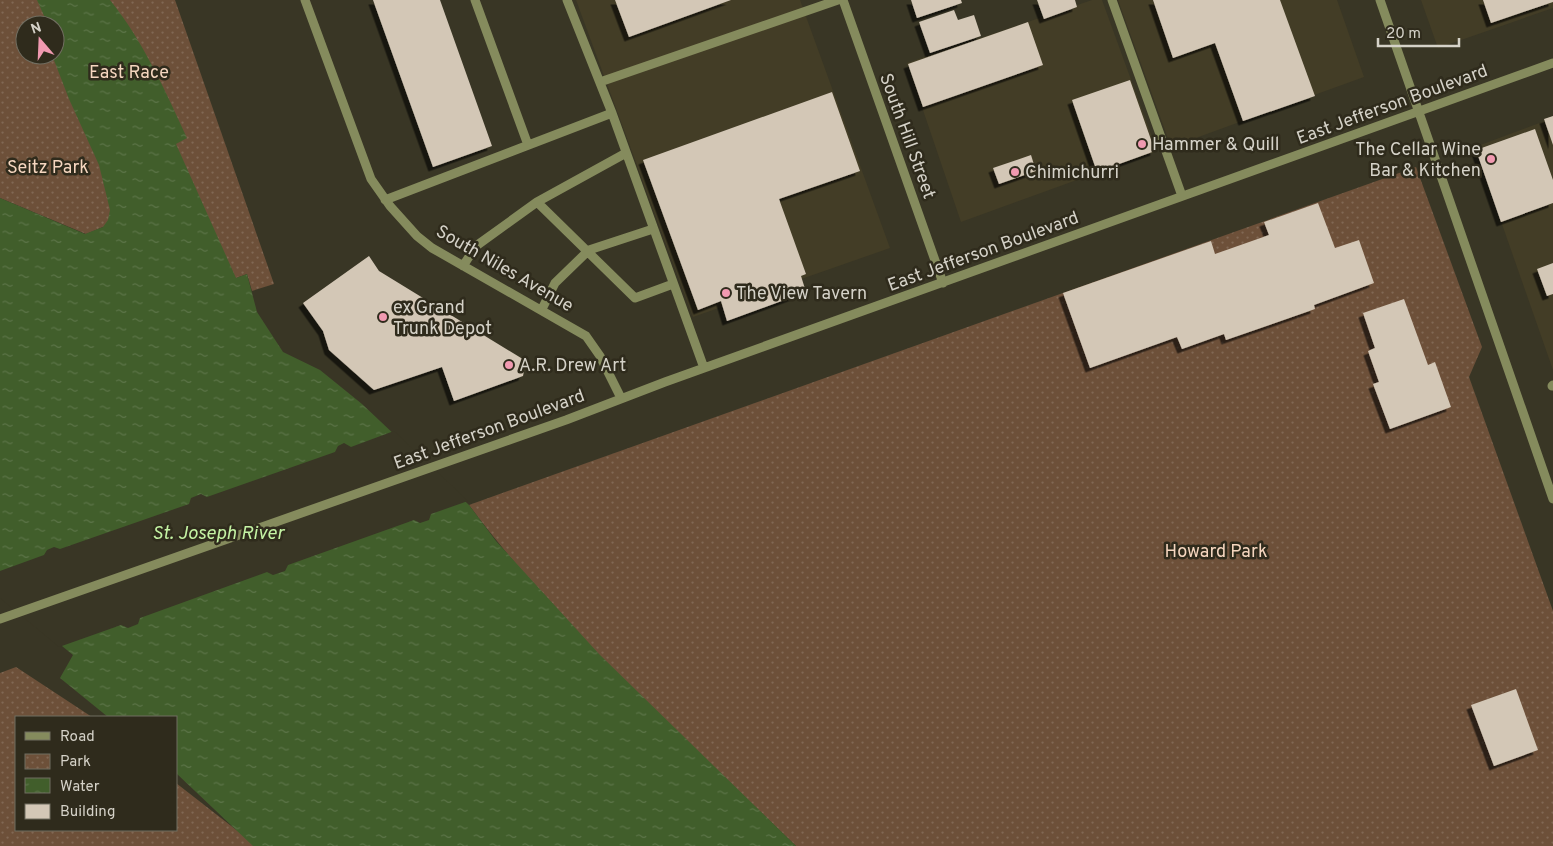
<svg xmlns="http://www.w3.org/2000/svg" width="1553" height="846" font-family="Overpass,sans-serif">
<defs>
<pattern id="park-dots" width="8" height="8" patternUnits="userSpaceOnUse" patternTransform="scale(1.25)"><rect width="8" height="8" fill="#6d5039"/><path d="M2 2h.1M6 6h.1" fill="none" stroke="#816854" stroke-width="1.8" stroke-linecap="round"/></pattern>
<pattern id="water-ripples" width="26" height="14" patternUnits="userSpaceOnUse" patternTransform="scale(1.25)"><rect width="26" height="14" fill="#415e2b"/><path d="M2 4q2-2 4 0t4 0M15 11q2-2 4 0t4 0" fill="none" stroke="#5c7448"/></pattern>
<filter id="shadow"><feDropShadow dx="-4.5" dy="4.5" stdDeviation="0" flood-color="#0009"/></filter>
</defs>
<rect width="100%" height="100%" fill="#393625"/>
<!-- built -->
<path fill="#433d26" d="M576,0h224l90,248 -197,69z
M1092,0h10l55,151 -196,71 -54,-159z
M1118,0h219l27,77 -193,70z
M1421,0h132v8l-115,40z
M1553,118v252l-78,-223z"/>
<!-- park -->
<path fill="url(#park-dots)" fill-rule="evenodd" d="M0,0h175l99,284 -22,7 -5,-17 -11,4 -133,-51 -17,7 -86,-36zM25,25h30v30h-30z
M1416,167l66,180 -13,30 84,234v235h-757c-113,-109 -233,-215 -327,-341z
M16,667l76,50h-76v113h160v-47l81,63h-257v-173z"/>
<!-- water -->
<path fill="url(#water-ripples)" d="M37,0h73c33,41 55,90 77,138l-11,6 60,134 11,-4 10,38 26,40 37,18 42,34 107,101 27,36 103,113 197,192h-543l-77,-73v-56h-68l-48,-39 13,-23 -73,-60v-397l85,36 18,-7 5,-7 2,-10 -11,-45 -30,-66 -17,-44h3v-30h-9l-1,-7z"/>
<!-- pier -->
<path fill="#393625" d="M394,431l74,70 -37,13 -2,6 -9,3 -6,-3 -126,45 -3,6 -12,4 -6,-3 -127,46 -2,6 -10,4 -7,-3 -62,22 -59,-49v-27l44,-16 3,-5 7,-3 6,2 129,-45 2,-6 10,-4 6,3 128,-45 3,-6 6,-3 7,4z"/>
<!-- building -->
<path fill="#d3c7b6" filter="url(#shadow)" d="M373,0h67l52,146 -59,21z
M615,0h116l-102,37z
M911,0h50l1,3 -45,15z
M1037,0h38l2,7 -33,12z
M1153,0h127l35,96 -72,25 -28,-78 -42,15z
M1483,0h70v2l-62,21z
M954,10l4,10 16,-5 7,21 -51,17 -11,-31z
M1028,22l15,43 -120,42 -15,-43z
M1130,80l25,71 -58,21 -25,-72z
M832,92l28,79 -81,28 27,75 -5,2 5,16 -79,29 -6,-20 -23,9 -55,-150z
M1553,116v29l-9,-26z
M1535,129l18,51v23l-52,19 -25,-72z
M1031,155l5,16 -37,13 -6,-16z
M1318,203l17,45 24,-8 15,43 -60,22 1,4 -89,31 -2,-6 -42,15 -5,-12 -87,31 -27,-75 148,-52 4,13 54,-19 -5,-13z
M369,256l10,15 147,90 -3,15 -69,25 -12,-34 -68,23 -45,-40 -6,-19 -20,-28z
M1553,263v31l-6,2 -10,-27z
M1404,299l24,66 7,-3 16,45 -61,22 -17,-45 6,-2 -11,-31 7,-3 -12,-35z
M1516,689l22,61 -44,16 -23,-61z"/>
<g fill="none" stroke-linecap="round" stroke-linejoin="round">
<!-- minor -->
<path stroke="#858b5d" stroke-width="9" d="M305,0l66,179 19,27 27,30 15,12 154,88 14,20 21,42
M475,0l53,145
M567,0l45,113 92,255
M843,0l100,283
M1112,0l70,196
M1380,0l173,499
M600,82l238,-82
M385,200l227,-87
M537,202l89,-49
M463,266l13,-20 61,-44 98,96 38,-14
M542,309l13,-26 34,-33 64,-21
M1552,386l1,-1
M0,619l566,-199 99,-38 888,-319"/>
</g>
<!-- markers -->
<g fill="#f19ab1" stroke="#2f2b1c" stroke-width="2">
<circle cx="1142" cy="144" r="5"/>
<circle cx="1491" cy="159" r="5"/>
<circle cx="1015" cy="172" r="5"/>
<circle cx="726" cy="293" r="5"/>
<circle cx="383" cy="317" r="5"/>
<circle cx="509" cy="365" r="5"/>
</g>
<g text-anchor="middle" stroke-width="5" stroke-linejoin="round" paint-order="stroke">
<!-- park labels -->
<g font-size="18" fill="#f5d6bf" stroke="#2f2b1c">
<text x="129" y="78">East Race</text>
<text x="48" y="173">Seitz Park</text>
<text x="1216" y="557">Howard Park</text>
</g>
<!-- street labels -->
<g font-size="18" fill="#d5d2c8" stroke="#2f2b1c">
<text transform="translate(1392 104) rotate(-20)" y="6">East Jefferson Boulevard</text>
<text transform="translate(908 136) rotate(70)" y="6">South Hill Street</text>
<text transform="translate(983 251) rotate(-20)" y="6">East Jefferson Boulevard</text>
<text transform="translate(505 268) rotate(30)" y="6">South Niles Avenue</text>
<text transform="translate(489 429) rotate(-20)" y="6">East Jefferson Boulevard</text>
</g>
<!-- poi labels -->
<g font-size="18" fill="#d5d2c8" stroke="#2f2b1c" text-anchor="start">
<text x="1152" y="150">Hammer &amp; Quill</text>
<text x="1481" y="155" text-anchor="end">The Cellar Wine<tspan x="1481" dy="21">Bar &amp; Kitchen</tspan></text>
<text x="1025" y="178">Chimichurri</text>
<text x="736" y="299">The View Tavern</text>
<text x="393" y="313">ex Grand<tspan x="393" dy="21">Trunk Depot</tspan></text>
<text x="519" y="371">A.R. Drew Art</text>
</g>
<!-- water labels -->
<g font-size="19" font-style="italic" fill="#c4f3a4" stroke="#2f2b1c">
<text x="218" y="539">St. Joseph River</text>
</g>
</g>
<!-- legend -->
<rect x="15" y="716" width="162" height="115" fill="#2f2b1c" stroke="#716e61"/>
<rect x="25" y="732" width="25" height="8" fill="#858b5d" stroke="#716e61"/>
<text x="60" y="741" font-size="15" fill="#d5d2c8">Road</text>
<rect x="25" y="754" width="25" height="15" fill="url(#park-dots)" stroke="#716e61"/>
<text x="60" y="766" font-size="15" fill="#d5d2c8">Park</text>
<rect x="25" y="778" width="25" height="15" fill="url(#water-ripples)" stroke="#716e61"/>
<text x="60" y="791" font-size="15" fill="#d5d2c8">Water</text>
<rect x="25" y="804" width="25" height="15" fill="#d3c7b6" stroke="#716e61"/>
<text x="60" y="816" font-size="15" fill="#d5d2c8">Building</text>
<!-- north arrow -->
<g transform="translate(40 40) rotate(341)"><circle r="24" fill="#2f2b1c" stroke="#716e61"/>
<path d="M0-4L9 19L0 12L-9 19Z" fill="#f19ab1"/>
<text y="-8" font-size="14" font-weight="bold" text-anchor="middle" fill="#d5d2c8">N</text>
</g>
<!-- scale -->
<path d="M1378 38v8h81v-8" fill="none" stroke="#d5d2c8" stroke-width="2.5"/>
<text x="1386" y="38" font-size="15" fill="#d5d2c8" stroke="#2f2b1c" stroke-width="4" paint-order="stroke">20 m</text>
</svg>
